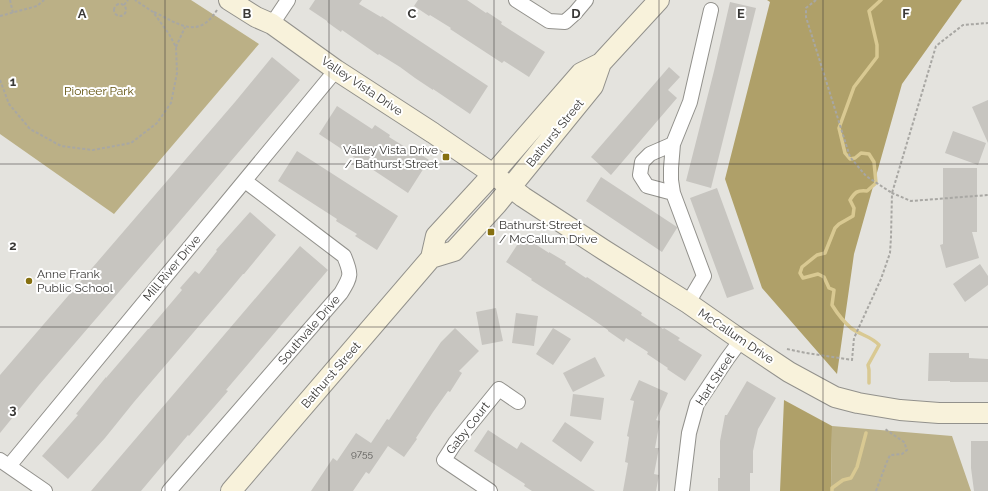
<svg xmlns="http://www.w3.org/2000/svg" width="988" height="491" font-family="Raleway,sans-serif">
<rect width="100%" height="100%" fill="#e4e3de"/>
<!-- green -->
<path fill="#bbb086" d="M0,0h191l68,44 -145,170 -114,-80z
M832,426l120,10 19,55h-140z"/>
<!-- forest -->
<path fill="#afa069" d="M767,0h195l-60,84 -48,170 -17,120 -75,-86 -37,-109 45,-177z
M784,400l48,26 -1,65h-51z"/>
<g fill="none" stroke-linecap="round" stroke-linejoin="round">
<!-- stream -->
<path stroke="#d9c992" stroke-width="3.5" d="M869,383v-13l-1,-5 11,-20c-8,-9 -19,-10 -28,-17 -7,-6 -14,-15 -19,-23l2,-15 -5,-2 -5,-11 -6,-3 -15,4 -3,-5 2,-6 15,-12 8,-2 10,-25 4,-4 14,-8 1,-8 -4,-8c5,-8 7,-10 17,-9l9,-8 -2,-21 -5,-8 -8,-1 -6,5 -5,1 -5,-6 -6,-25 15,-41 23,-30v-12l-8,-34 12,-11
M832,491v-3l11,-8 8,-2 6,-11 9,-34"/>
</g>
<!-- building -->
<path fill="#c7c5c0" d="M315,0h47l-3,4 22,13 1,-1 106,70 -18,28 -37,-25v1l-18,-12 -15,-11 -21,-13 -1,1 -36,-25 -1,2 -14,-10v-1l-18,-12z
M418,0h49l19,13 1,-1 15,10 -1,2 44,28 -16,25 -25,-16 -2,2 -52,-34 1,-1 -21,-13 -1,1 -15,-10z
M730,2l26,6 -45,180 -25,-7 28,-110z
M272,57l28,23 -126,148 -135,157 -39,48v-58l235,-273z
M669,67l11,10 -12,13 9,8 -66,77 -20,-18z
M988,100v43l-16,-36z
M337,106l35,23 3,-4 15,10 -1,2 21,13 1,-2 18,12 -21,33 -89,-59z
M953,131l33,12 -8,22 -33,-12z
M297,151l101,65 -21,34 -22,-14 2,-2 -21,-13 1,-2 -59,-38z
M943,168h34v64h-5l7,26 -33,10 -6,-23 3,-1z
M601,177l76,50v1l-15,24 -76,-51z
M717,188l37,101 -27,9 -37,-100z
M250,212l26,23 -18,22 -14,17h-1l-15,18 -94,110 -29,36 -37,41 -26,-23 36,-41 -2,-1 30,-37v1l42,-49h1l33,-39 -2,-2 15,-17 4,3 18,-23 -1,-1z
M523,236l26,17v-1l17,10 -1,2 21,14 1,-1 55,36 -1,2 22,14 1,-1 16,10 -2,2 24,15 -17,26 -18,-12 1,-1 -21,-14 1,-2 -22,-14 -2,4 -16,-11v-1l-19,-13 -58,-37 1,-1 -26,-17z
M300,246l28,24 -102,120 2,1 -39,45 -1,-1 -47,56h-50z
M980,264l8,12v9l-23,17 -12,-18z
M496,308l7,33 -21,4 -6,-33z
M516,313l22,3 -4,30 -22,-3z
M455,328l24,23 -20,20 3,2 -12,19 -2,-1 -15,21 -17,26 1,1 -13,18 -16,-11 -19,28 -3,-2 -13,19h-42l22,-33 4,3 19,-28 15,10 16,-24 2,1 52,-78z
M553,328l18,11 -18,26 -17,-11z
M929,353h40v5l19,1v23h-38v-1h-22z
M595,357l10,19 -32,16 -10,-19z
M639,380l29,13 -12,27 4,1 -5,27h4l-5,26 5,1 -3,16h-33l5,-28 -3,-1 4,-25 -2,-1 7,-35 -4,-1z
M747,381l29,17 -18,31 -5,22v22h-3v18h-32v-13h2v-37l5,-26h2z
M573,394l31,4 -3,22 -31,-4z
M565,422l29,20 -13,20 -29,-21z
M488,430l29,19 4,-7 74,49h-63l-8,-5 1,-2 -51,-33z
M971,441h17v50h-14l-3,-23z"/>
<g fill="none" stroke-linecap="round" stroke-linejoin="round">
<!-- street casing -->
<g stroke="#92918c" stroke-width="16">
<path id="street" d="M516,0l33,21 16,1 10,-9 11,-13
M272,24l16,-24
M673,193l-26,-7 -7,-11 2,-13 8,-8 23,-10
M688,303l16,-27 -31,-83 -2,-13v-12l2,-24 17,-42 21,-92
M0,460l45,31
M9,466l327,-396
M169,491l172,-198c10,-17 11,-18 3,-37l-99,-75
M490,491l-46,-31 11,-17 44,-54 19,13
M682,491l7,-58 8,-29 30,-45 14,-19"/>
</g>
<!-- secondary casing -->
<g stroke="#92918c" stroke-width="22">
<path id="secondary" d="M229,0l27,17 16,7 64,46 97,63 60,41 30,23 81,53 84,53 53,37 48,32 46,25 23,6 42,7 39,3h49
M431,258l23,-7 43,-47 96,-118 8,-23
M231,491l200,-233 5,-22 57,-62 88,-101 20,-10 58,-63"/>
</g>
<!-- path -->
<path stroke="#a8a7a3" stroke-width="2" stroke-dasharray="3 2" stroke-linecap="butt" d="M10,0l3,13
M816,0l-10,8v9l44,140 16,19 26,17 44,-147 27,-21 25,-2
M114 10a6 6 0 1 1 12 0a6 6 0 1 1-12 0Z
M124,5l4,-5
M154,12c25,12 44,28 63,-2
M0,16l37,-10 7,-6
M176,47l9,-20
M0,80l9,24 21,25 31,17 32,4 38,-7 26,-20 14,-20 6,-30 -1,-26 -7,-13 -16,-22 -18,-12
M787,349l19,4 46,7 2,-22 27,-59 9,-26 1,-16 1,-44 19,8 77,-6
M876,491l10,-27 4,-9 12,-1 5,-4 -3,-8 -19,-13"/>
<!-- street -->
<use href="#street" stroke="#fff" stroke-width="14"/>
<!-- secondary -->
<use href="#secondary" stroke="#f8f2db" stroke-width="20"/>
</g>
<!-- grid -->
<path fill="none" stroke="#3a3937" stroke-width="1" stroke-opacity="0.55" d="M165,0v491M329,0v491M494,0v491M659,0v491M823,0v491M0,164h988M0,327h988"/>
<!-- markers -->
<g fill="#867010" stroke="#fff" stroke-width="1.5">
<rect x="442" y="153" width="8" height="8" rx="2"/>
<rect x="487" y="228" width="8" height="8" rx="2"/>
<circle cx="29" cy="281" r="4"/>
</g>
<g text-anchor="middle" stroke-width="4" stroke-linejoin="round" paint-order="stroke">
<!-- number labels -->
<g font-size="10" fill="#5d5c59">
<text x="362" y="457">9755</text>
</g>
<!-- street labels -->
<g font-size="12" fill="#3a3937" stroke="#fff">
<text transform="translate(362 86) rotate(34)" y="4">Valley Vista Drive</text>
<text transform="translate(555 133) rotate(-51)" y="4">Bathurst Street</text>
<text transform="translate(172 268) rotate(-50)" y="4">Mill River Drive</text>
<text transform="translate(309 330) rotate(-49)" y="4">Southvale Drive</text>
<text transform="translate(736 336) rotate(34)" y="4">McCallum Drive</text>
<text transform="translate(331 375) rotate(-49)" y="4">Bathurst Street</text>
<text transform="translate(715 379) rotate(-57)" y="4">Hart Street</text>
<text transform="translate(468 428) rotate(-52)" y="4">Gaby Court</text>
</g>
<!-- park labels -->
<g font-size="12" fill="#61510d" stroke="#fff">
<text x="99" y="95">Pioneer Park</text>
</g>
<!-- poi labels -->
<g font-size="12" fill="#3a3937" stroke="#fff" text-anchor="start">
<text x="438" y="154" text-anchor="end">Valley Vista Drive<tspan x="438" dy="14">/ Bathurst Street</tspan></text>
<text x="499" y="229">Bathurst Street<tspan x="499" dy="14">/ McCallum Drive</tspan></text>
<text x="37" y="278">Anne Frank<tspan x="37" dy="14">Public School</tspan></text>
</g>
</g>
<g font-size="13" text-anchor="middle" font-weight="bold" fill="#3a3937" stroke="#fff" stroke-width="4" stroke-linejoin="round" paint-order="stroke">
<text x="82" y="18">A</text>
<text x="247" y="18">B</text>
<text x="412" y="18">C</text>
<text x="576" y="18">D</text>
<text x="741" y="18">E</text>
<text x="906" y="18">F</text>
<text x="13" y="86">1</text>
<text x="13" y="250">2</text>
<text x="13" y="414">3</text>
</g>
</svg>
